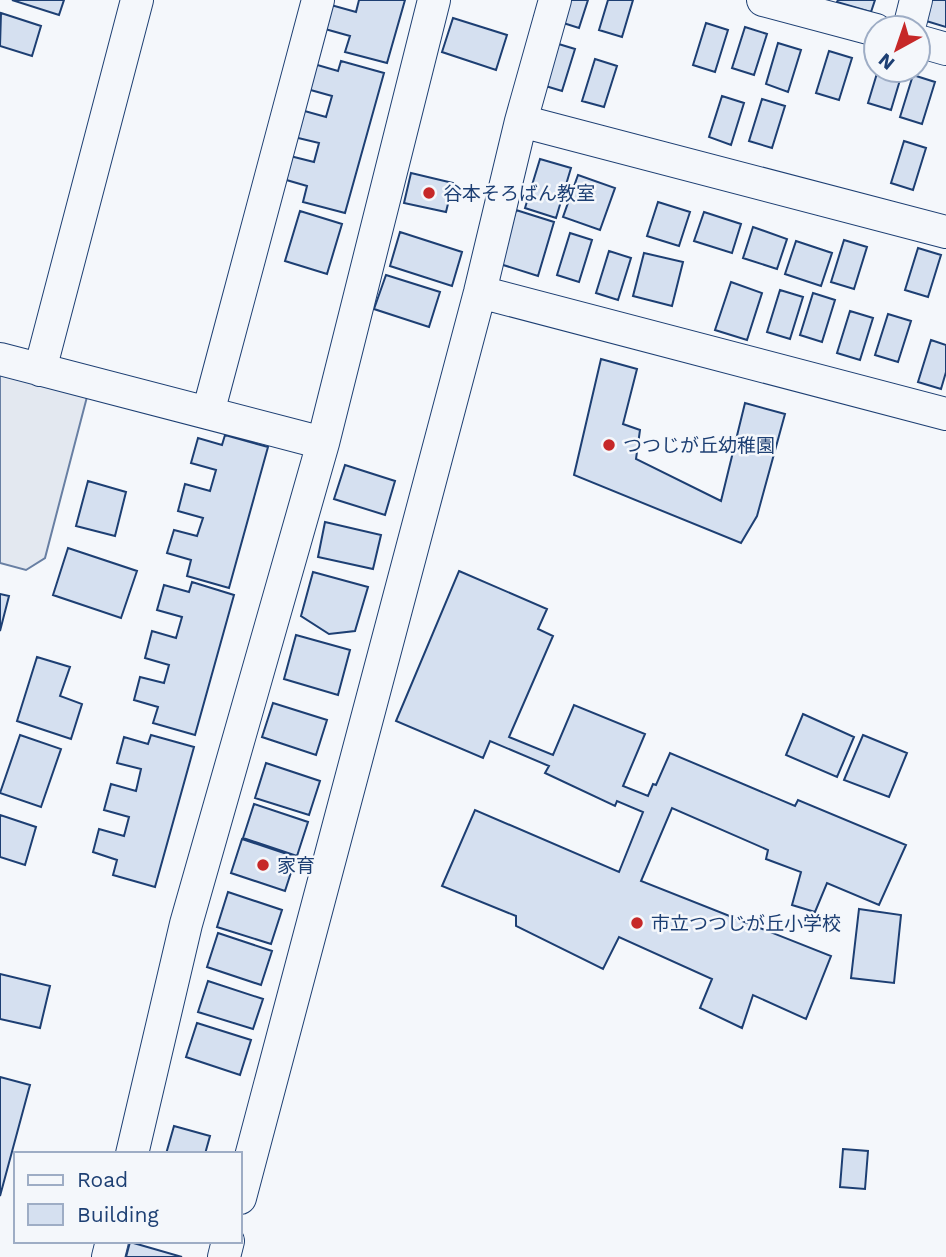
<svg xmlns="http://www.w3.org/2000/svg" width="946" height="1257" font-family="'Work Sans','Noto Sans JP',sans-serif">
<rect width="100%" height="100%" fill="#f4f7fb"/>
<!-- parking -->
<path fill="#e3e8f0" stroke="#687fa3" stroke-width="2" d="M0,370l88,23 -43,165 -19,12 -26,-7z"/>
<!-- building -->
<path fill="#d5e0f0" stroke="#1d3f73" stroke-width="2" d="M12,0h52l-5,15z
M359,0h46l-18,63 -42,-11 5,-16 -25,-7 6,-24 25,7z
M563,0h25l-9,28 -22,-7z
M608,0h25l-11,37 -23,-7z
M838,0h37l-4,12 -34,-10z
M930,0h16v27l-23,-7z
M1,13l40,13 -9,30 -32,-10z
M453,18l54,17 -11,35 -54,-18z
M706,23l22,7 -13,42 -22,-7z
M745,27l22,7 -13,41 -22,-7z
M552,42l23,7 -13,42 -23,-7z
M778,43l23,7 -13,42 -22,-8z
M829,51l23,7 -13,42 -23,-7z
M595,59l22,7 -13,41 -22,-6z
M341,61l43,12 -39,140 -42,-11 4,-16 -24,-7 7,-23 24,6 5,-19 -25,-6 7,-27 25,7 6,-21 -25,-7 7,-25 24,7z
M878,70h25l-12,40 -23,-7z
M913,75l22,7 -13,42 -22,-7z
M722,96l22,7 -13,42 -22,-8z
M762,99l23,7 -13,42 -23,-7z
M904,141l22,7 -13,42 -22,-7z
M540,159l31,9 -15,50 -31,-10z
M411,173l42,10 -7,29 -42,-9z
M578,175l37,13 -15,42 -37,-13z
M658,202l32,10 -11,34 -32,-10z
M516,210l38,12 -16,54 -38,-12z
M300,211l42,13 -15,50 -42,-13z
M704,212l37,12 -9,29 -38,-12z
M753,227l34,12 -10,30 -34,-11z
M400,232l62,20 -10,34 -62,-20z
M570,233l22,7 -13,42 -22,-7z
M844,240l23,7 -13,42 -23,-7z
M796,241l36,12 -11,33 -36,-12z
M918,248l23,7 -13,42 -23,-7z
M609,251l22,7 -13,42 -22,-7z
M644,253l39,9 -11,44 -39,-10z
M386,275l54,17 -11,35 -55,-18z
M731,282l31,11 -15,47 -32,-10z
M780,290l23,7 -13,42 -23,-7z
M813,293l22,7 -13,42 -22,-7z
M850,311l23,7 -13,42 -23,-7z
M888,314l23,7 -13,41 -23,-7z
M931,340l15,5v27l-5,17 -23,-7z
M601,359l36,10 -14,55 17,6 -4,29 85,42 24,-98 40,11 -28,102 -16,27 -167,-68z
M225,435l43,12 -39,141 -42,-12 4,-16 -24,-7 7,-23 23,6 6,-18 -25,-7 7,-27 25,7 6,-21 -25,-7 7,-25 24,7z
M345,465l50,16 -10,34 -51,-16z
M88,481l38,11 -11,44 -39,-10z
M325,522l56,13 -8,34 -55,-12z
M68,548l69,23 -16,47 -68,-23z
M459,571l88,38 -9,20 15,7 -44,101 44,18 21,-50 71,29 -22,52 25,10 5,-12 3,1 14,-32 125,53 3,-6 108,45 -27,60 -52,-22 -12,29 -23,-7 9,-33 -35,-13 2,-9 -96,-42 -31,73 190,75 -25,63 -53,-24 -11,33 -42,-20 12,-29 -93,-42 -16,32 -87,-43v-10l-74,-30 33,-76 144,62 24,-60 -26,-11 -2,5 -70,-33 4,-7 -59,-25 -7,17 -87,-37z
M313,572l55,15 -13,44 -26,3 -28,-18z
M192,582l42,13 -39,140 -42,-12 5,-16 -24,-7 6,-23 24,6 5,-18 -24,-7 7,-27 24,7 6,-21 -25,-7 7,-25 25,7z
M0,594l9,2 -9,35z
M0,594l9,2 -9,35z
M296,635l54,15 -12,45 -54,-16z
M37,657l33,10 -10,29 22,8 -11,35 -54,-18z
M273,703l54,17 -11,35 -54,-18z
M803,714l51,23 -17,40 -51,-22z
M20,735l41,14 -20,58 -41,-14z
M151,735l43,12 -39,140 -42,-12 4,-15 -24,-8 6,-23 25,7 5,-19 -25,-7 7,-26 25,7 5,-22 -24,-6 7,-26 24,7z
M863,735l44,18 -18,44 -45,-17z
M266,763l54,18 -11,34 -54,-17z
M254,804l54,18 -11,34 -54,-18z
M0,815l36,12 -11,38 -25,-8z
M242,839l54,18 -11,34 -54,-18z
M228,892l54,18 -11,34 -54,-17z
M859,909l42,6 -7,68 -43,-5z
M218,933l54,18 -11,34 -54,-18z
M0,974l50,12 -10,42 -40,-9z
M208,981l55,18 -10,30 -55,-17z
M197,1023l54,17 -11,35 -54,-18z
M0,1077l30,8 -30,111z
M174,1126l36,10 -5,18h-39z
M843,1149l25,2 -3,38 -25,-2z
M130,1242l52,15h-56z"/>
<g fill="none" stroke-linecap="round" stroke-linejoin="round">
<!-- minor casing -->
<g stroke="#1d3f73" stroke-width="34">
<path id="minor" d="M763,0l113,30
M909,28l7,-28
M918,41l28,8
M521,121l425,111
M480,292l466,122
M0,359l323,84
M40,370l97,-370
M208,413l110,-413
M132,1154l54,-230 137,-481 111,-443
M240,1198l240,-906 41,-171 34,-121
M108,1257l4,-16
M224,1257l4,-16"/>
</g>
<!-- minor -->
<use href="#minor" stroke="#f4f7fb" stroke-width="32"/>
</g>
<!-- markers -->
<g fill="#c62828" stroke="#f4f7fb" stroke-width="2.5">
<circle cx="429" cy="193" r="7"/>
<circle cx="609" cy="445" r="7"/>
<circle cx="263" cy="865" r="7"/>
<circle cx="637" cy="923" r="7"/>
</g>
<g text-anchor="middle" stroke-width="5" stroke-linejoin="round" paint-order="stroke">
<!-- poi labels -->
<g font-size="19" fill="#1d3f73" stroke="#f4f7fb" text-anchor="start">
<text x="443" y="200">谷本そろばん教室</text>
<text x="623" y="452">つつじが丘幼稚園</text>
<text x="277" y="872">家育</text>
<text x="651" y="930">市立つつじが丘小学校</text>
</g>
</g>
<!-- legend -->
<rect x="14" y="1152" width="228" height="91" fill="#f4f7fb" stroke="#9eadc5" stroke-width="2"/>
<rect x="28" y="1175" width="35" height="10" fill="#f4f7fb" stroke="#9eadc5" stroke-width="2"/>
<text x="77" y="1187" font-size="21" fill="#1d3f73">Road</text>
<rect x="28" y="1204" width="35" height="21" fill="#d5e0f0" stroke="#9eadc5" stroke-width="2"/>
<text x="77" y="1222" font-size="21" fill="#1d3f73">Building</text>
<!-- north arrow -->
<g transform="translate(897 49) rotate(220)"><circle r="33" fill="#f4f7fb" stroke="#9eadc5" stroke-width="2"/>
<path d="M0-5L12 26L0 18L-12 26Z" fill="#c62828"/>
<text y="-10" font-size="19" font-weight="bold" text-anchor="middle" fill="#1d3f73">N</text>
</g>
</svg>
